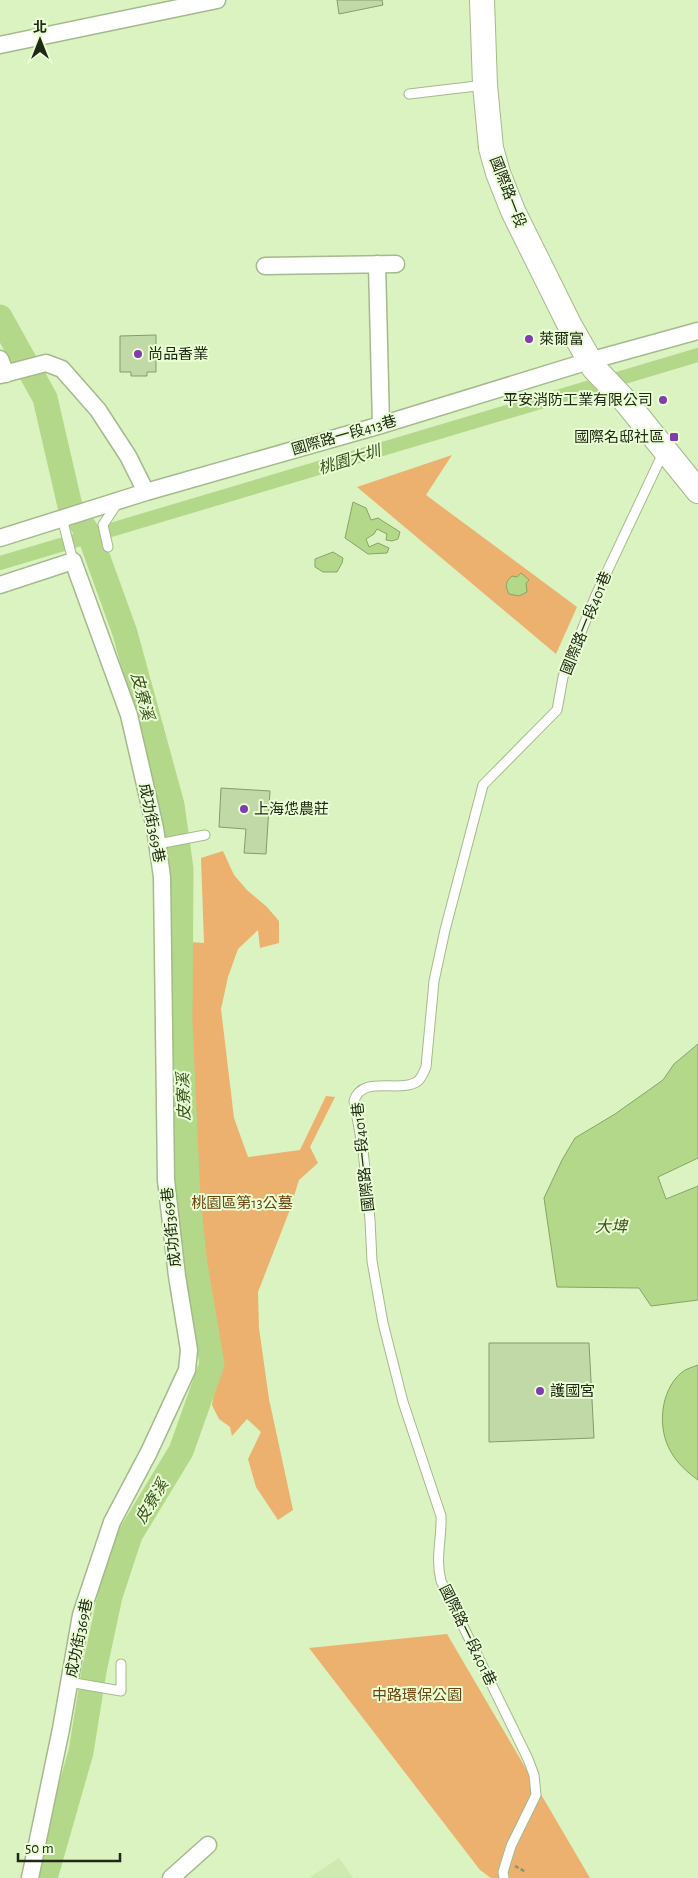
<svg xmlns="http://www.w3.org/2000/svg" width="698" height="1878" font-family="'Alegreya Sans','Noto Sans TC',sans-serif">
<rect width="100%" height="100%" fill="#daf3c0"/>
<!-- built -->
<path fill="#ceeab0" d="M339,1858l14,20h-44z"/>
<!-- green -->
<path fill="#ecb16e" d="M452,455l-26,40 151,112 -21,47 -199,-167z
M223,851l11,24 13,15 20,17 12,14v22l-19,5 -2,-18 -20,19 -10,28 -7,32 13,109 14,39 52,-7 26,-54 9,1 -25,50 8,16 -19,17 -10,32 -31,80 1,36 10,71 24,111 -15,10 -22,-33 -8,-28 13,-27 -14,-13 -15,17 -2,-9 -11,-8 -7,-14 8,-44 -26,-166 -7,-224 2,-29 15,1 -3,-85z
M447,1634l143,244h-99l-11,-8 -171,-222z"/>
<!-- water -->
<path fill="#b3d889" stroke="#87a466" d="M353,502l13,6 5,12 7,-2 22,14 -2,7 -6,2 -6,-1 1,-6 -10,-5 -3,5 -8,5 3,8 9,-4 11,5 -2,5 -19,1 -23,-16z
M333,552l10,6 -1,5 -5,9h-14l-8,-5v-8z
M521,573l8,7 -3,3 1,9 -8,4 -10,-2c-4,-8 -4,-12 3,-18l5,1z
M698,1044v114l-40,19 8,22 32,-13v114l-47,6 -12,-18 -82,-1 -13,-89 18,-38 13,-22 40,-24 48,-34 11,-16z
M698,1365v115c-10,-7 -21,-17 -27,-28 -14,-23 -11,-61 10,-79 4,-4 12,-6 17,-8z"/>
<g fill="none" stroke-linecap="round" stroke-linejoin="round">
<!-- canal -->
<path stroke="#b3d889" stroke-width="14" d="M0,563l698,-208"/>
<!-- river -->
<path stroke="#b3d889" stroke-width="25" d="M0,317l45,81 25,108 20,30 35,97 47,172 9,64 -1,153 8,176 7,67 17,99 -31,87 -51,84 -20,61 -16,75 -13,81 -36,126"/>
</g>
<!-- building -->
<path fill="#c0d9a6" stroke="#859b6c" d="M337,0h45l1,5 -44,9z
M156,335v37h-9v4h-16v-4h-11v-36z
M221,788l49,3 -4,63 -22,-1 2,-24 -27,-2z
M489,1343h100l5,95 -105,4z"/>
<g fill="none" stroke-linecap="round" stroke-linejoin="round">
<!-- lane casing -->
<g stroke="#a3bb8a" stroke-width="11">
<path id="lane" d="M409,94l76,-9
M62,518l11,43
M108,547l-5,-22 15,-23
M158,844l47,-9
M69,1682l52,9v-27
M504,1878l-1,-6 8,-26 25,-51 -2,-20 -6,-16 -87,-178c-6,-24 1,-42 0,-65l-38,-114 -20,-79 -11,-62 -2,-41 -7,-70 -9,-49c8,-27 46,-7 64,-20 4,-4 6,-9 8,-14l8,-86 11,-51 38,-145 74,-75 6,-33 33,-82 68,-144"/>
</g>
<!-- street casing -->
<g stroke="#a3bb8a" stroke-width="19">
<path id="street" d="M0,45l217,-45
M377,264l4,161
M265,266l131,-2
M0,359l6,15
M0,375l46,-12 16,6 36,41 30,46 18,36
M0,538l146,-46 235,-67 208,-64 109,-30
M0,585l73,-24 56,154 26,113 7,49 4,303 11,96 12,74 -2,20 -38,82 -37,70 -31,93 -20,114 -31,149
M171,1878l37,-33"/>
</g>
<!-- secondary casing -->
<g stroke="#a3bb8a" stroke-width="26">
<path id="secondary" d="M482,0l3,85 6,63 7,25 15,38 57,115 24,42 33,35 71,88"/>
</g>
<!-- path -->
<path stroke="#859672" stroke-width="2.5" stroke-dasharray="4 2.5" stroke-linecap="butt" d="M515,1866l11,6"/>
<!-- lane -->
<use href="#lane" stroke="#fff" stroke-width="9"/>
<!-- street -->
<use href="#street" stroke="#fff" stroke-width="16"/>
<!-- secondary -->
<use href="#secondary" stroke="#fff" stroke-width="24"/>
</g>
<!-- markers -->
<g fill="#813caf" stroke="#eafed5" stroke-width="2">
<circle cx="529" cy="339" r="5"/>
<circle cx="138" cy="354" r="5"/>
<circle cx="663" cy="400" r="5"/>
<rect x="669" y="432" width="10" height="10" rx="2.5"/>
<circle cx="244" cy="809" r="5"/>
<circle cx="540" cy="1391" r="5"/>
</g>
<g text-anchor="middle" stroke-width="4" stroke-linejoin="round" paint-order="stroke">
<!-- street labels -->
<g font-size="15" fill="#202915" stroke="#eafed5">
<text transform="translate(508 192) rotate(69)" y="5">國際路一段</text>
<text transform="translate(344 435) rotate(-16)" y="5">國際路一段413巷</text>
<text transform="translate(586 623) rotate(-68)" y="5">國際路一段401巷</text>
<text transform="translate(152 823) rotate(79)" y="5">成功街369巷</text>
<text transform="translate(363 1157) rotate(-96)" y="5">國際路一段401巷</text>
<text transform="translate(171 1227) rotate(-96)" y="5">成功街369巷</text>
<text transform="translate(468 1635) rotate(64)" y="5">國際路一段401巷</text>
<text transform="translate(79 1638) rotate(-78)" y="5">成功街369巷</text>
</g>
<!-- poi labels -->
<g font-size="15" fill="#202915" stroke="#eafed5" text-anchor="start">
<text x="539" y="344">萊爾富</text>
<text x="148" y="359">尚品香業</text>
<text x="653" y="405" text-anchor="end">平安消防工業有限公司</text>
<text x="664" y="442" text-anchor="end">國際名邸社區</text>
<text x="254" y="814">上海怹農莊</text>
<text x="550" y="1396">護國宮</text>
</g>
<!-- park labels -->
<g font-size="15" fill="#6b440d" stroke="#eafed5">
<text x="242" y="1208">桃園區第13公墓</text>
<text x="417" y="1700">中路環保公園</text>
</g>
<!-- water labels -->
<g font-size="16" font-style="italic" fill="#3b521c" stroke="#eafed5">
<text transform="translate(349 459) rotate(-17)" y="6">桃園大圳</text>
<text transform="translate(143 696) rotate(75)" y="6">皮寮溪</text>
<text transform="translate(183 1097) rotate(-92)" y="6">皮寮溪</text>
<text x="611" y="1232">大埤</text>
<text transform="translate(151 1501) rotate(-59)" y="6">皮寮溪</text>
</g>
</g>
<!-- north arrow -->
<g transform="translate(40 40)" stroke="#eafed5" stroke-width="4" paint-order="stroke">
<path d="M0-4L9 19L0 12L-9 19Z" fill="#202915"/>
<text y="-8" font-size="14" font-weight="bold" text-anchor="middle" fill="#202915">北</text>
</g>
<!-- scale -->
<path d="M18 1853v8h102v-8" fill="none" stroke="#202915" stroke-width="2.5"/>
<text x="25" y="1853" font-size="15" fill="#202915" stroke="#eafed5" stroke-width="4" paint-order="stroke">50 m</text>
</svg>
